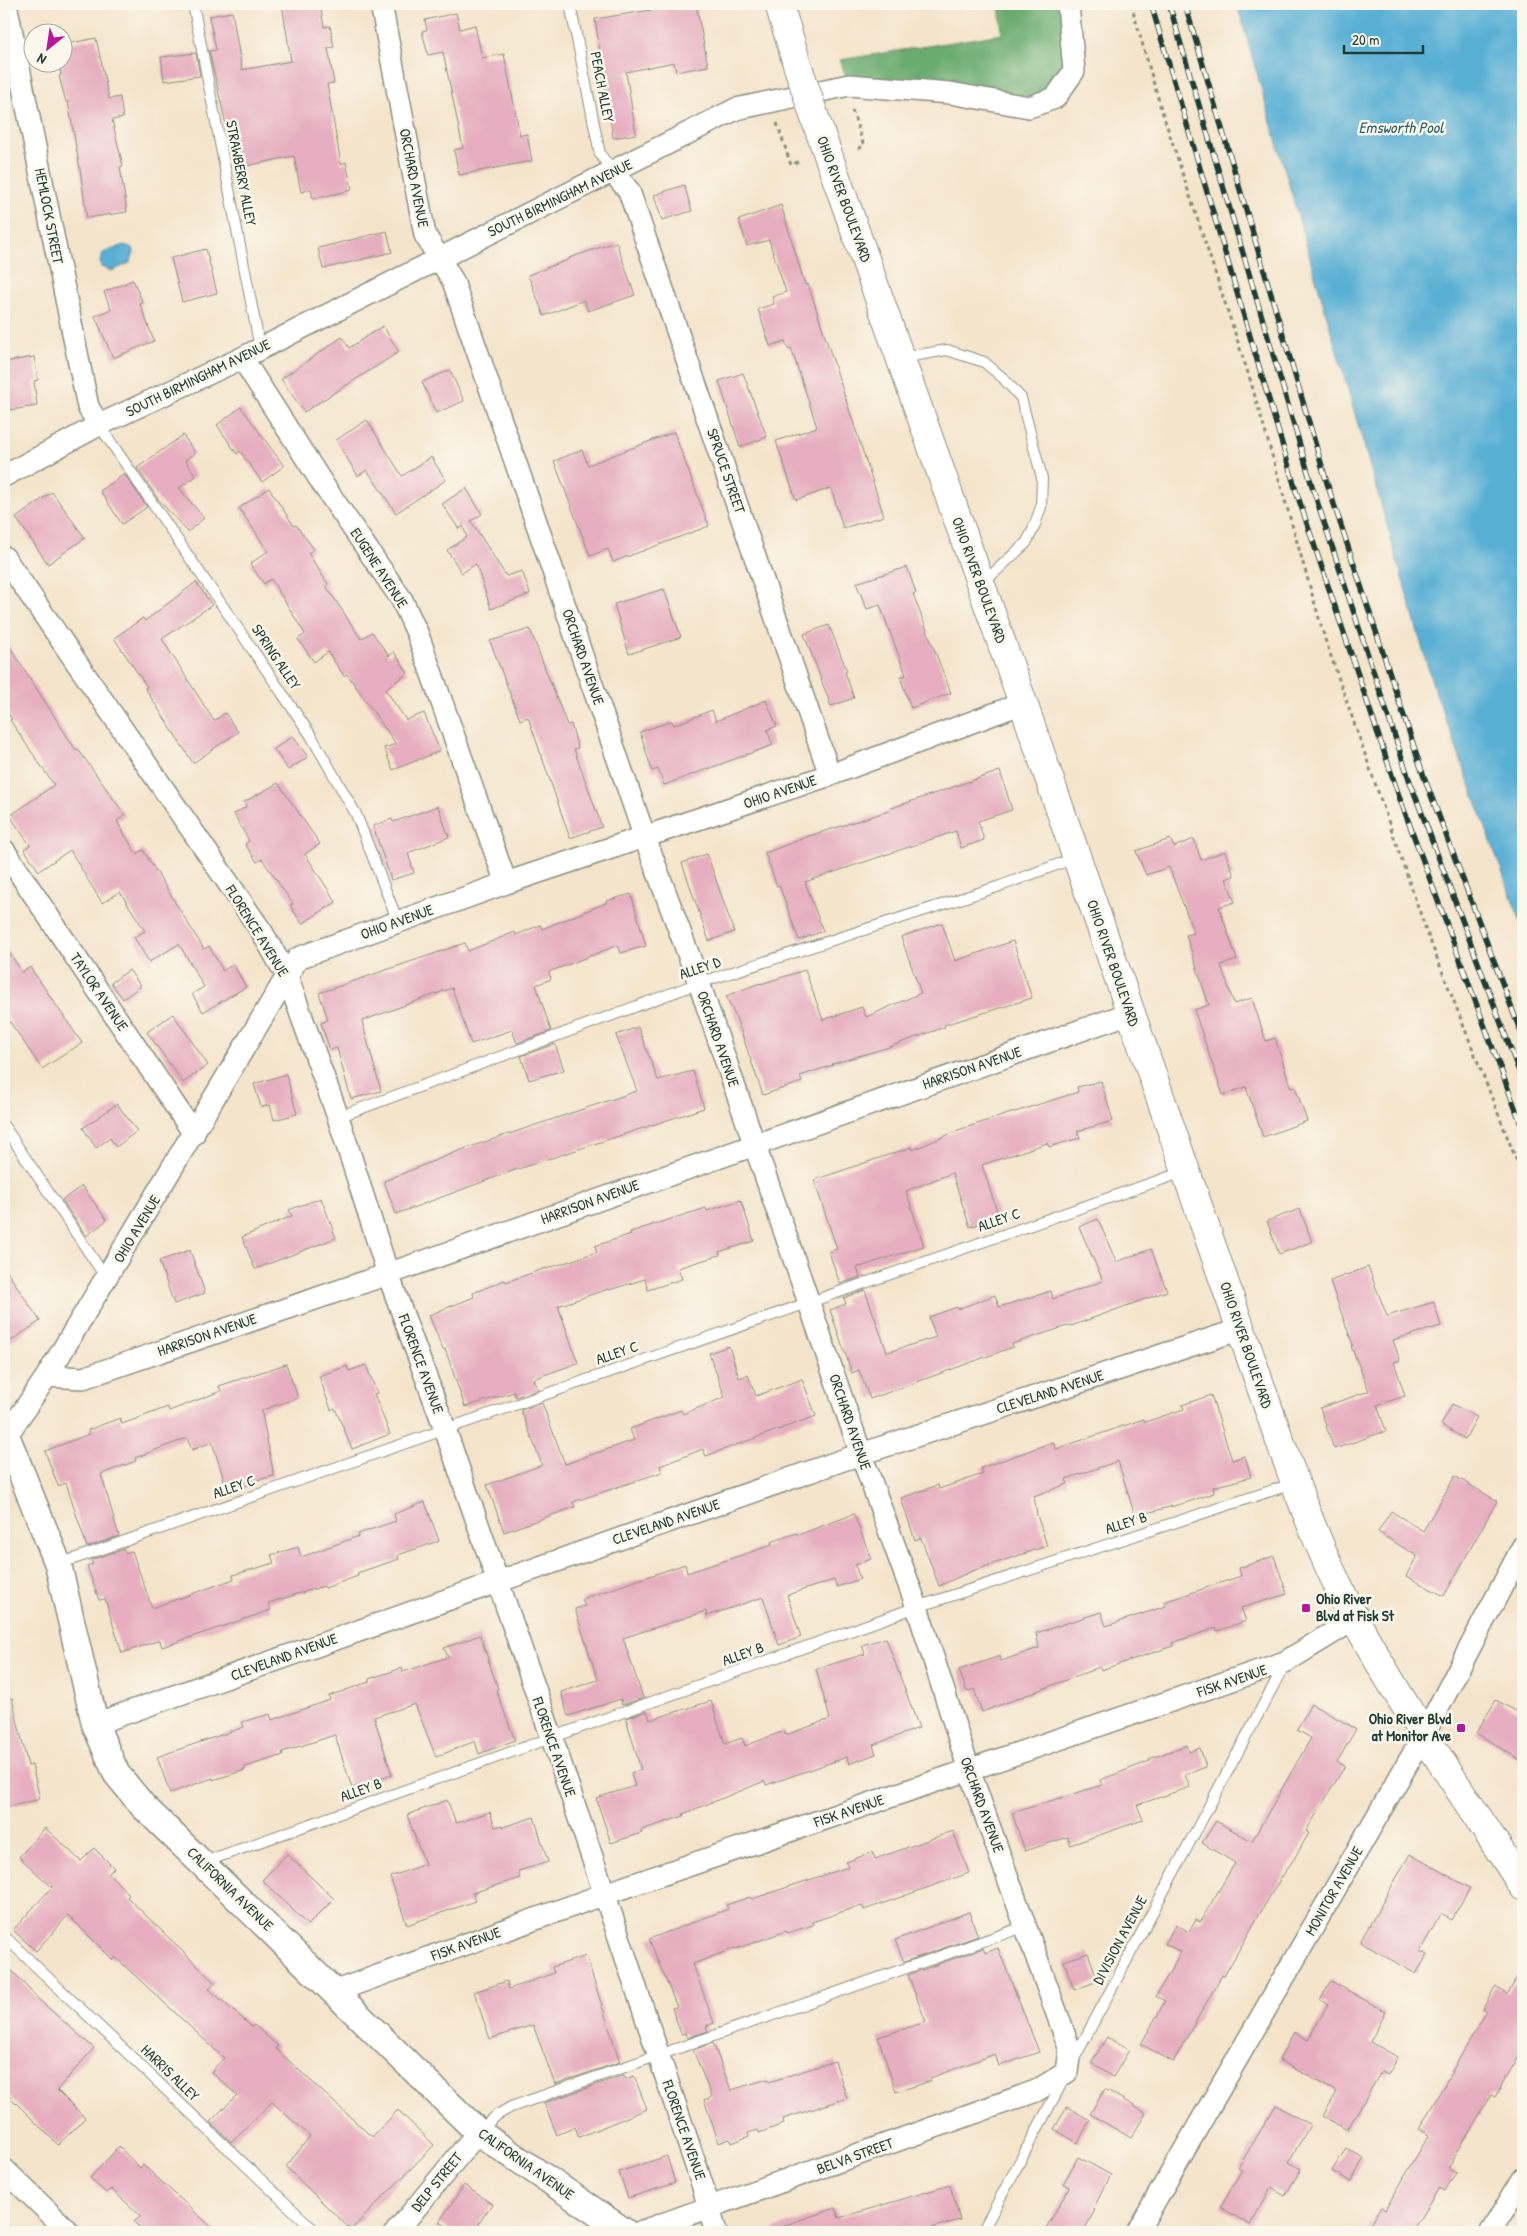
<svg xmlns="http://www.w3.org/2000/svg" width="1527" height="2236" font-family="'Patrick Hand',sans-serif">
<rect width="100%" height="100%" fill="#fbf7ec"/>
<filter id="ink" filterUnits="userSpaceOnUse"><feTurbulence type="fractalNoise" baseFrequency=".02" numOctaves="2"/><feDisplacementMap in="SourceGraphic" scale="10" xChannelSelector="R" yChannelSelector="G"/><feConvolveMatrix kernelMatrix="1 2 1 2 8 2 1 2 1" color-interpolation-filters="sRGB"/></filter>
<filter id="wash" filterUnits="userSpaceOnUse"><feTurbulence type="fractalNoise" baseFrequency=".0096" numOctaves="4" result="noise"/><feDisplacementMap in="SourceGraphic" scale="20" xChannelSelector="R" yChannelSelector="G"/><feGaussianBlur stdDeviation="1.12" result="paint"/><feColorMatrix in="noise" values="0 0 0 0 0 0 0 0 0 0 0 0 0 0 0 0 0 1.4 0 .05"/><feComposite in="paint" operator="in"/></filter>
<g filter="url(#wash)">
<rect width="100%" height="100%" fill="#f4e4cb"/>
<!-- forest -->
<path fill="#6aac70" stroke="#447452" d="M999,4h69l4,38 -17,56 -206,-13 -9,-25 162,-26z"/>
<!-- water -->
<path fill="#58afd4" stroke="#3c7684" d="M1237,4h286v924l-90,-243z
M124,245l9,3 1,4 -4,11 -18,8 -11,-4 -1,-6 3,-8z"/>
<g id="blocks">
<!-- building -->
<path fill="#e6aec0" d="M282,4h38l4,23 6,-1 4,21 -6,1 6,35 -7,1 14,80 5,-2 6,28 -39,9 -2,-10 -10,3 -7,-36 -58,12 -27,-117 7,-1 -7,-34 23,-4 10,58 49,-9z
M688,4h8l12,62 -32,6 -2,-10 -48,10 10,62 -23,4 -18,-119z
M456,13l4,16 15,-4 7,33 22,-4 16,81 7,-1 5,27 -73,14 -5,-25 9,-2 -20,-96 -15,3 -6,-24 5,-1 -2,-10z
M96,38l13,61 11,-2 3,21 -11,2 11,46 -3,1 7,45 -40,6 -7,-49 -12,-67h-2l-7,-26 2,-1 -2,-13h3v-17z
M196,53l4,23 -36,5 -3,-24z
M684,185l8,26 -30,9 -8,-25z
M781,205l24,80 3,-1 76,232 -41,12 -12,-40 -35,12 -20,-59 41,-14 -26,-79 -3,1 -3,-8 -15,5 -12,-37 16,-5 -2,-7 14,-5 -17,-52 -22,6 -8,-26z
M387,231l5,21 -69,17 -5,-21z
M616,242l19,53 -47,16 -4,-11 -40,16 -16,-41 42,-16 -1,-1z
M206,249l11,44 -35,9 -11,-44z
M133,280l10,23 -3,1 14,37 -41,17 -18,-42 16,-7 -7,-17z
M383,326l16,26 -95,60 -23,-33 61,-42 7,11z
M34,357l4,23 -4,1 3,25 -33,5v-49z
M450,370l14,31 -28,12 -14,-31z
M743,373l24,64 -27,10 -21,-66z
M241,407l43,59 -22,16 -22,-31 -3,3 -20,-29z
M367,420l35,56 29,-19 15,23 -50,33 -29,-43 -9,6 -22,-36z
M674,432l35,94 -96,36 -5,-13 -18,7 -36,-95 28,-11 6,15z
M183,435l12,18 -10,7 11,16 -17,12 25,30 -16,14 -30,-33 -21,-31z
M123,475l3,1 21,31 -25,17 -22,-33z
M269,488l25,38 2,-1 18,24 -6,4 20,31 -2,2 35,53 11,-7 17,24 5,-4 14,21 -23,16 21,31 18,-7 16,38 -47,19 -9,-22 12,-4 -49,-70 -3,2 -16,-24 -14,10 -16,-23 7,-5 -34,-55 -7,5 -14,-20 18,-13 -29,-43z
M466,488l16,26 -11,7 35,55 16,-5 8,23 -39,15 -15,-45 -14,9 -15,-23 20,-13 -4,-11 -4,3 -17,-25z
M52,492l33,46 -37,26 -32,-46z
M907,567l9,26 -3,1 38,99 -40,15 -11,-31 6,-2 -26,-70 -13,4 -11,-26z
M196,582l16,23 -50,34 52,82 11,-8 13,19 -45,31 -48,-75 2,-1 -33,-49 29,-20 2,3z
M664,589l17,48 -52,17 -15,-50z
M829,625l18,46 -2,1 9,26 -23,8 -27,-72z
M530,629l37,96 4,-1 7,24 -4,1 28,78 -32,11 -42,-121 -8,3 -30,-79z
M4,638l72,112 2,-1 47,66 -8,6 19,33 7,-4 61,99 5,-3 14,25 10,-7 13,23 -43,25 -11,-18 12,-7 -25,-43 -30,18 -15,-25 11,-6 -25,-39 -18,11 -32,-53 -31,21 -15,-22 6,-4 -20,-29 44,-31 -44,-65 2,-1 -8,-12z
M766,700l11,26 -10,4 6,15 -109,40 -6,-16 -6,2 -12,-39 32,-11 2,4 38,-15 4,11z
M293,736l15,21 -20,13 -14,-21z
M1000,771l12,39 -34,11 6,19 -23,8 -5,-17 -151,51 18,49 -24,9 -20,-55 -2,1 -12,-33 44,-17 80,-25v-2z
M278,783l42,61 -15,10 31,48 -34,22 -12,-19 3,-1 -31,-45 -5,3 -12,-18 4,-3 -15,-27 12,-7 -2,-5z
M438,806l11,31 -41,16 6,20 -23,7 -18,-54 19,-7 1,3z
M1170,839l4,8 20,-8 7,21 24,-9 9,25 -8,3 9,23 -16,5 18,53 -16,5 13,39 18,-6 14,43 9,-3 16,50 4,-1 12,34 -44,16 -17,-50 -23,8 -29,-85 15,-5 -23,-70 8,-2 -25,-66 -23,8 -10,-24z
M707,854l27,78 -25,9 -27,-78z
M631,894l15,52 -25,7 -3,-8 -69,27 2,7 -15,6 15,46 -34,12 -5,-13 -41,14 -19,-56 -90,33 19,70 -30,8 -14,-51 -7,2 -9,-27 7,-3 -9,-27 146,-50 3,8 47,-19 1,3 24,-10 2,4 64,-26v-2z
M942,923l13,38 58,-20 19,57 -88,27 1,2 -59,21 -54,16 1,1 -33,11 2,6 -39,13 -26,-75 -11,-24 34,-13 1,1 44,-14 18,50 39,-13 4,10 55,-24 -20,-56z
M4,945l18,27 8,-5 52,76 -40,26 -38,-56z
M129,970l12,16 -18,13 -12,-16z
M173,1014l35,51 -25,18 -36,-51z
M638,1027l20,53 35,-9 11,37 -192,63 -116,43 -12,-33 77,-31 176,-59 -21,-56z
M555,1044l9,26 -35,10 -8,-24z
M286,1074l11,40 -23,6 -4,-15 -9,2 -7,-23z
M1101,1081l12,40 -36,10 3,7 -31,9 -2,-4 -65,22 17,52 -29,10 -18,-54 -46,18 18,55 -67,22 3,9 -20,7 -11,-32 8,-3 -23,-69 98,-33 1,3 48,-21 117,-37 -1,-5z
M117,1104l20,27 -21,16 -6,-9 -14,10 -13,-20z
M82,1186l25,34 -21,16 -24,-36z
M321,1198l15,40 -81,31 -13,-32 50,-21 -3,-6z
M741,1200l13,41 -35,11 1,3 -42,13 4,11 -34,11 -3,-11 -36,11 -1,-1 -50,17 20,57 -45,16 5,11 -22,7 -2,-5 -49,15 -20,-58 -2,1 -14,-35 45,-18 -1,-4 32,-13 1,2 40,-14v1l51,-17 -2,-6 36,-12 -1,-2 76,-24 1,3z
M1300,1209l12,33 -33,12 -12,-33z
M1098,1219l18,43 35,-13 16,42 -96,35 -1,-1 -58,19 1,3 -143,52 -11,-29 -7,3 -22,-63 16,-6 -2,-6 21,-8 22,62 5,-1 44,-14 -7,-20 28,-10 1,2 37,-14 4,12 52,-16 2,8 50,-18 -24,-54z
M190,1250l15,43 -31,11 -15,-43z
M4,1267l36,54 -36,25z
M1368,1267l19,49 47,-14 7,24 -48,14 7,20 -6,2 11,34 -28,9 9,26 -52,18 -14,-41 49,-17 -18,-45 2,-1 -23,-64z
M729,1346l10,32 9,-3 8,21 46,-17 14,37 -110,40 -3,-7 -43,17 2,6 -89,30 2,5 -71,25 -17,-47 55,-20 -21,-55 21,-7 23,61 69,-24 -4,-11 51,-19 2,4 42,-17 -16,-44z
M286,1364l12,34 -36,12v4l12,62 -26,6 1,3 -21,7 -16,-50 -20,8 -5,-12 -52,20 1,3 -35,13 18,62 -32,11 -21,-64 -8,3 -13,-35 44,-17 -1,-4 32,-12 2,6 46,-17 1,4 52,-20 -2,-5z
M366,1365l11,28 -3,1 16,40 -38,15 -17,-41 -4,2 -12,-34 28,-10 2,5z
M1211,1395l21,65 13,-4 6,21 -38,10 1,6 -29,10 -50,13 -17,-55 -52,18 2,5 -34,12 3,19 10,31 -75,25 -33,15 -18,-48 -6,2 -14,-42 37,-13 1,4 44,-15 -2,-6 72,-26 3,7 88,-30 1,3 39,-13 -2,-4z
M1452,1404l25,13 -12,22 -24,-14z
M1455,1476l42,25 -53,95 -38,-20 11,-20 -39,-24 13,-21 32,20z
M425,1502l14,39 -41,14 1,4 -42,14 1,3 -33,12 -1,-2 -56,17 3,7 -109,37 -2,-7 -38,13 -17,-54 -6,1 -12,-34 6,-2 -2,-4 33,-11 1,4 7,-2 20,57 82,-29 -1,-4 41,-12 -3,-8 27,-8 3,10 58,-21 -1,-2 38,-13 -2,-7z
M854,1514l17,45 -16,6 5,14 -23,8 -3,-7 -47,15 14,42 -22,8 -16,-48 -56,19 -1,-5 -83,27 20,60 -21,7 -1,-6 -53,17 -7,-24 37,-12 -23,-71 10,-3 -3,-7 103,-35 2,9 85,-28 -1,-3 26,-9 1,2z
M1274,1556l13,38 -46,14 5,13 -29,10 -1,-3 -44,15 1,3 -72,24 -1,-3 -118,45 -8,-23 -7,3 -8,-22 41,-14 1,5 38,-13 -3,-15 65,-21 5,14 60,-20 -2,-4 77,-26 -2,-8z
M480,1635l18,54 -2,1 19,50 -36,14 -4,-13 -39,16 -21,-53 -41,13 18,58 -40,13 -17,-53 -53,17 1,3 -38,12v3l-32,10v-2l-43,15 -13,-36 87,-30 -2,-5 28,-8 2,6 58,-20 -1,-4 40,-14v-3l33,-11 1,4 45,-15 -4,-9z
M886,1638l33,90 -46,17 3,9 -27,10 -2,-7 -81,28 -1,-4 -82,33 1,2 -43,14 1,3 -31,10 -15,-45 39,-12 -4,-13 10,-3 -15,-52 21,-7 3,9 61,-19 14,43 17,-6 3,8 39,-15 2,4 44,-16 -14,-50 49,-15 -3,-9z
M4,1698h8l16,68 4,-1 8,34 -36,9z
M1496,1700l27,15v47l-47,-29z
M1311,1704l45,25 -19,33 8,4 -39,65 3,2 -15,26 -20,30 -50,87 -2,-1 -49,87 -32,-18 24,-43 -9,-5 25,-44 -16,-8 11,-20 13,8 7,-12 4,2 35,-59 -33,-20 14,-22 36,20 59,-103 -14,-8z
M1187,1745l2,7 11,-4 6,19 -21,8 5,12 -53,18 6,15 -73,25 -2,-8 -43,14 -13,-38 90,-28 -2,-5 50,-19 -1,-2z
M447,1800l9,23 34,-11 5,15 7,-2 1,2 31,-10 14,45 -30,9 2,7 -48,15 3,8 -68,24 -17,-48 35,-13 -18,-49z
M45,1828l36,33 13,-13 20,20 -5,5 20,22 -2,2 88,86 -6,6 43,38 2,-2 24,21 -3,2 97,89 26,-27 36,35 -83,85 -65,-63 24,-31 -38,-34 -41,40 -21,-20 27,-27 -26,-23 13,-14 -109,-101 -2,3 -45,-45 -32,36 -23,-21 39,-43 -33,-30z
M953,1831l16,42 -105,37 -2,-5 -50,17 1,3 -26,8 -1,-2 -50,18 -1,-1 -42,16 21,59 -8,3 2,5 -21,7 -2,-5 -4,1 -9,-26 5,-1 -28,-68 79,-30 -2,-4 24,-8 2,2 96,-32 -2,-5 27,-10 2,7z
M287,1854l47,45 -26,26 -46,-45z
M1410,1854l60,34 -19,32 -10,-6 -21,37 7,4 -11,19 -56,-32z
M969,1912l9,24 -74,26 -9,-22z
M983,1948l2,5 13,-5 41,104 -40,14 -4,-12 -65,24 1,3 -35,11 -18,-55 48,-15 -18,-47z
M1088,1953l10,28 -24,9 -10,-29z
M586,1956l34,106 -65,22 -22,-59 -43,14 -16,-47 33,-11 2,8 45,-16 -2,-6z
M4,1962l34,37 56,49 -37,42 28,28 -27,27 -54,-54z
M1523,1966v83l-28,48 -4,-2 -43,73 8,4 -11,19 -6,-3 -25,40 6,4h-55l16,-25 4,3 44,-75 -10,-6 67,-117 -4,-2 13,-23 13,7z
M1331,1981l55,31 -16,30 28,15 -10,18 -7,-3 -34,58 -24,-14 14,-24 -58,-32 15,-28 14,8 20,-36 -8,-4z
M1107,2037l22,13 -16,27 -22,-14z
M713,2043l18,47 37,-11 1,3 66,-21 12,37 -64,21 1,5 -25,9 -1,-3 -10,3 1,3 -17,7 -2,-4 -11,4 -15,-43 8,-3 -19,-47z
M624,2075l2,4 8,-3 13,33 -68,28 -4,-10 -18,8 -13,-32z
M1105,2089l41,24 -15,25 -41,-24z
M1276,2105l34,20 -21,37 12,7 -16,27 -14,-8 -21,37 -30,-18 22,-37 -4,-2z
M1067,2107l23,13 -12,23 -24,-14z
M119,2147l21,21 3,-3 74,67h-73l-10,-10 7,-6 -30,-27 -5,4 -16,-15z
M1346,2148l18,10 -13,24 -19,-11z
M667,2156l8,27 -47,15 -9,-26z
M1078,2157l33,18 -18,34 2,1 -12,22h-39l25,-45 -6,-3z
M464,2185l28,19 -19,28h-18l-16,-10z
M950,2185l10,35 -43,12h-143v-3l61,-21 4,10z"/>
</g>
</g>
<g filter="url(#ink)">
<use href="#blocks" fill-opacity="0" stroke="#8a9080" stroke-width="1"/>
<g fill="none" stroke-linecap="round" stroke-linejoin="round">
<!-- service casing -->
<g stroke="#8a9080" stroke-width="12">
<path id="service" d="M193,4l67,344
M570,4l30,150 13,18
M901,358l46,-8 37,12 19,16 18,20 21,80 -1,29 -8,23 -7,13 -44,41
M99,425l211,309 46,80 42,108
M338,1117l361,-134 301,-97 75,-28
M4,1126l102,152
M59,1564l1127,-393
M204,1862l713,-255 378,-124
M4,1936l312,296
M1074,2059l211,-395
M479,2131l18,-16 14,-8 515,-181
M982,2232l82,-153"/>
</g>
<!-- minor casing -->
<g stroke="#8a9080" stroke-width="24">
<path id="minor" d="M6,4l82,403 11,18
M381,4l44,231 28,46 192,557 54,145 162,471 56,153 52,163 101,280 -3,22 -31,19 -396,141
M613,172l16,19 201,584
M242,358l82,128 78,114 16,35 88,248
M4,476l95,-51 143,-67 494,-249 113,-24 101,8 79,14 26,-9 19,-27 -6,-67
M4,557l258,375 25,44 51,141 50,157 57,155 107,309 150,446 14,48
M4,850l190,284
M47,1376l36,2 305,-104 742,-261
M4,1446l3,-11 40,-59 251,-418 208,-75 324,-108 193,-72
M95,1724l748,-264 398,-131
M336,1991l269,-97 680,-232 70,-43
M4,2169l65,63
M396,2232l82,-100
M1137,2232l287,-497 99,-189
M1491,2232l32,-53"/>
</g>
<!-- tertiary casing -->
<g stroke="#8a9080" stroke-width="29">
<path id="tertiary" d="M4,1430l54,134 37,160 21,49 27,33 335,326 147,100"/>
</g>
<!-- trunk casing -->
<g stroke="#8a9080" stroke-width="30">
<path id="trunk" d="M779,4l19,63
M816,121l207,582 248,713c23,64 46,130 77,190 51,97 115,188 175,280"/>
</g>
<!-- path -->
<path stroke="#8a9080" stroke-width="3" stroke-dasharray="4 4" stroke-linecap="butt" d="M1131,4l29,101 90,274 75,260 101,291 97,247
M852,110l12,36 -9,4
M777,123l14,42 7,-3"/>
<!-- service -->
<use href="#service" stroke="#fff" stroke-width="10"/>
<!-- minor -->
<use href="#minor" stroke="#fff" stroke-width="21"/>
<!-- tertiary -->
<use href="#tertiary" stroke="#fff" stroke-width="26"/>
<!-- trunk -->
<use href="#trunk" stroke="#fff" stroke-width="28"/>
<!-- rail casing -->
<g stroke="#1f3d34" stroke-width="5.5">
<path id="rail" d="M1151,4l146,490 103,305 123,330
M1169,4l144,485 96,290 114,303
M1185,4l142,479 96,291 100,264"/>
</g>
<!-- rail -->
<use href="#rail" stroke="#fbf7ec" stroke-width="4" stroke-dasharray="11" stroke-linecap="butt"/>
<!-- trunk-bridge casing -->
<g stroke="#8a9080" stroke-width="30" stroke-linecap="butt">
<path id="trunk-bridge" d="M798,67l18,54"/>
</g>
<!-- trunk-bridge -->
<use href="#trunk-bridge" stroke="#fff" stroke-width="28"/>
</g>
</g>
<!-- markers -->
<g fill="#b5179e" stroke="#fbf7ec" stroke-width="2">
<rect x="1301" y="1603" width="10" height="10" rx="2.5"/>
<rect x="1456" y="1723" width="10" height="10" rx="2.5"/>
</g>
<g text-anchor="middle" stroke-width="5" stroke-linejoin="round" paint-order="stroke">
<!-- street labels -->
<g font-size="15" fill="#1f3d34" stroke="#fbf7ec">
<text transform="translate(602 87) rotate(79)" y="5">PEACH ALLEY</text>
<text transform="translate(241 173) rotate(79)" y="5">STRAWBERRY ALLEY</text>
<text transform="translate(414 178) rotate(79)" y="5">ORCHARD AVENUE</text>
<text transform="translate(560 198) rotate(-26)" y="5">SOUTH BIRMINGHAM AVENUE</text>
<text transform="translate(844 199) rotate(70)" y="5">OHIO RIVER BOULEVARD</text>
<text transform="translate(49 216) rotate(79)" y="5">HEMLOCK STREET</text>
<text transform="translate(198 378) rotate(-26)" y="5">SOUTH BIRMINGHAM AVENUE</text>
<text transform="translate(726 471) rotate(71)" y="5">SPRUCE STREET</text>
<text transform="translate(379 568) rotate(57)" y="5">EUGENE AVENUE</text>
<text transform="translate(979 580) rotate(70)" y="5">OHIO RIVER BOULEVARD</text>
<text transform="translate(276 657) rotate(56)" y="5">SPRING ALLEY</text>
<text transform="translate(583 657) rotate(71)" y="5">ORCHARD AVENUE</text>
<text transform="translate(780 792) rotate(-19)" y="5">OHIO AVENUE</text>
<text transform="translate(397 922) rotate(-20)" y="5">OHIO AVENUE</text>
<text transform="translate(257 931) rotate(58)" y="5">FLORENCE AVENUE</text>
<text transform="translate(1113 963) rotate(71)" y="5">OHIO RIVER BOULEVARD</text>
<text transform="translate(700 968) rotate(-19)" y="5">ALLEY D</text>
<text transform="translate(99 992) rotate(56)" y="5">TAYLOR AVENUE</text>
<text transform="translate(718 1039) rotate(71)" y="5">ORCHARD AVENUE</text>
<text transform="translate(972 1068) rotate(-19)" y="5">HARRISON AVENUE</text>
<text transform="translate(590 1202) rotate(-20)" y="5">HARRISON AVENUE</text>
<text transform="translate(999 1220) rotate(-19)" y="5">ALLEY C</text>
<text transform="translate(137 1229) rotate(-59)" y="5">OHIO AVENUE</text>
<text transform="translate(207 1335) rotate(-19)" y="5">HARRISON AVENUE</text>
<text transform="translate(1246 1345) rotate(71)" y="5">OHIO RIVER BOULEVARD</text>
<text transform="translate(617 1353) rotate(-19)" y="5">ALLEY C</text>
<text transform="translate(421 1364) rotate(70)" y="5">FLORENCE AVENUE</text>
<text transform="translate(1050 1392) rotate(-18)" y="5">CLEVELAND AVENUE</text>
<text transform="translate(850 1422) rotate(71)" y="5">ORCHARD AVENUE</text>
<text transform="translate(234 1487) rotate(-19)" y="5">ALLEY C</text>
<text transform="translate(666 1522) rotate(-19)" y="5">CLEVELAND AVENUE</text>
<text transform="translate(1126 1523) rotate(-18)" y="5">ALLEY B</text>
<text transform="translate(743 1654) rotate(-20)" y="5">ALLEY B</text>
<text transform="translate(284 1657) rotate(-20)" y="5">CLEVELAND AVENUE</text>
<text transform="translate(1232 1681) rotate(-19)" y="5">FISK AVENUE</text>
<text transform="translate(554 1747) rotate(71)" y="5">FLORENCE AVENUE</text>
<text transform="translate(361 1790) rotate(-20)" y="5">ALLEY B</text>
<text transform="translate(982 1805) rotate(70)" y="5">ORCHARD AVENUE</text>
<text transform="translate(849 1811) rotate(-19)" y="5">FISK AVENUE</text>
<text transform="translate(230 1889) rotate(44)" y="5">CALIFORNIA AVENUE</text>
<text transform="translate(1334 1891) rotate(-60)" y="5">MONITOR AVENUE</text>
<text transform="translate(1120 1940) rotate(-62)" y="5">DIVISION AVENUE</text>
<text transform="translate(466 1944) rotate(-20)" y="5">FISK AVENUE</text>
<text transform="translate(170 2073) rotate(44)" y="5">HARRIS ALLEY</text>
<text transform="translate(684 2130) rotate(71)" y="5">FLORENCE AVENUE</text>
<text transform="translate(855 2156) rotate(-20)" y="5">BELVA STREET</text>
<text transform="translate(526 2164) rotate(35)" y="5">CALIFORNIA AVENUE</text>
<text transform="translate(437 2182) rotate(-51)" y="5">DELP STREET</text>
</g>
<!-- poi labels -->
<g font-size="15" font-weight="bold" fill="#1f3d34" stroke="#fbf7ec" text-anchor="start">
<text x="1316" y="1604">Ohio River<tspan x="1316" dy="17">Blvd at Fisk St</tspan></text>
<text x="1451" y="1724" text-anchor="end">Ohio River Blvd<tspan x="1451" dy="17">at Monitor Ave</tspan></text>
</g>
<!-- water labels -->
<g font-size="16" font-style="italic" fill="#305f64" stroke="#fbf7ec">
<text x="1401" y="133">Emsworth Pool</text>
</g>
</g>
<!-- margin -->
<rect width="1527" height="2236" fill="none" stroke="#fbf7ec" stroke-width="20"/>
<!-- north arrow -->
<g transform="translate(48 48) rotate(210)"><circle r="24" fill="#fbf7ec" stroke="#a3ada2"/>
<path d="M0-4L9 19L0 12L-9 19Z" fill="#b5179e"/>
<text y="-8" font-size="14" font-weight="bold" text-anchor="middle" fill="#1f3d34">N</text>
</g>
<!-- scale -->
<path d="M1344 45v8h79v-8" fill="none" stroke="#1f3d34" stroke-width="2.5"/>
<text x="1352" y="45" font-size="15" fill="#1f3d34" stroke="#fbf7ec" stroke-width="4" paint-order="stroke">20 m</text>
</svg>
